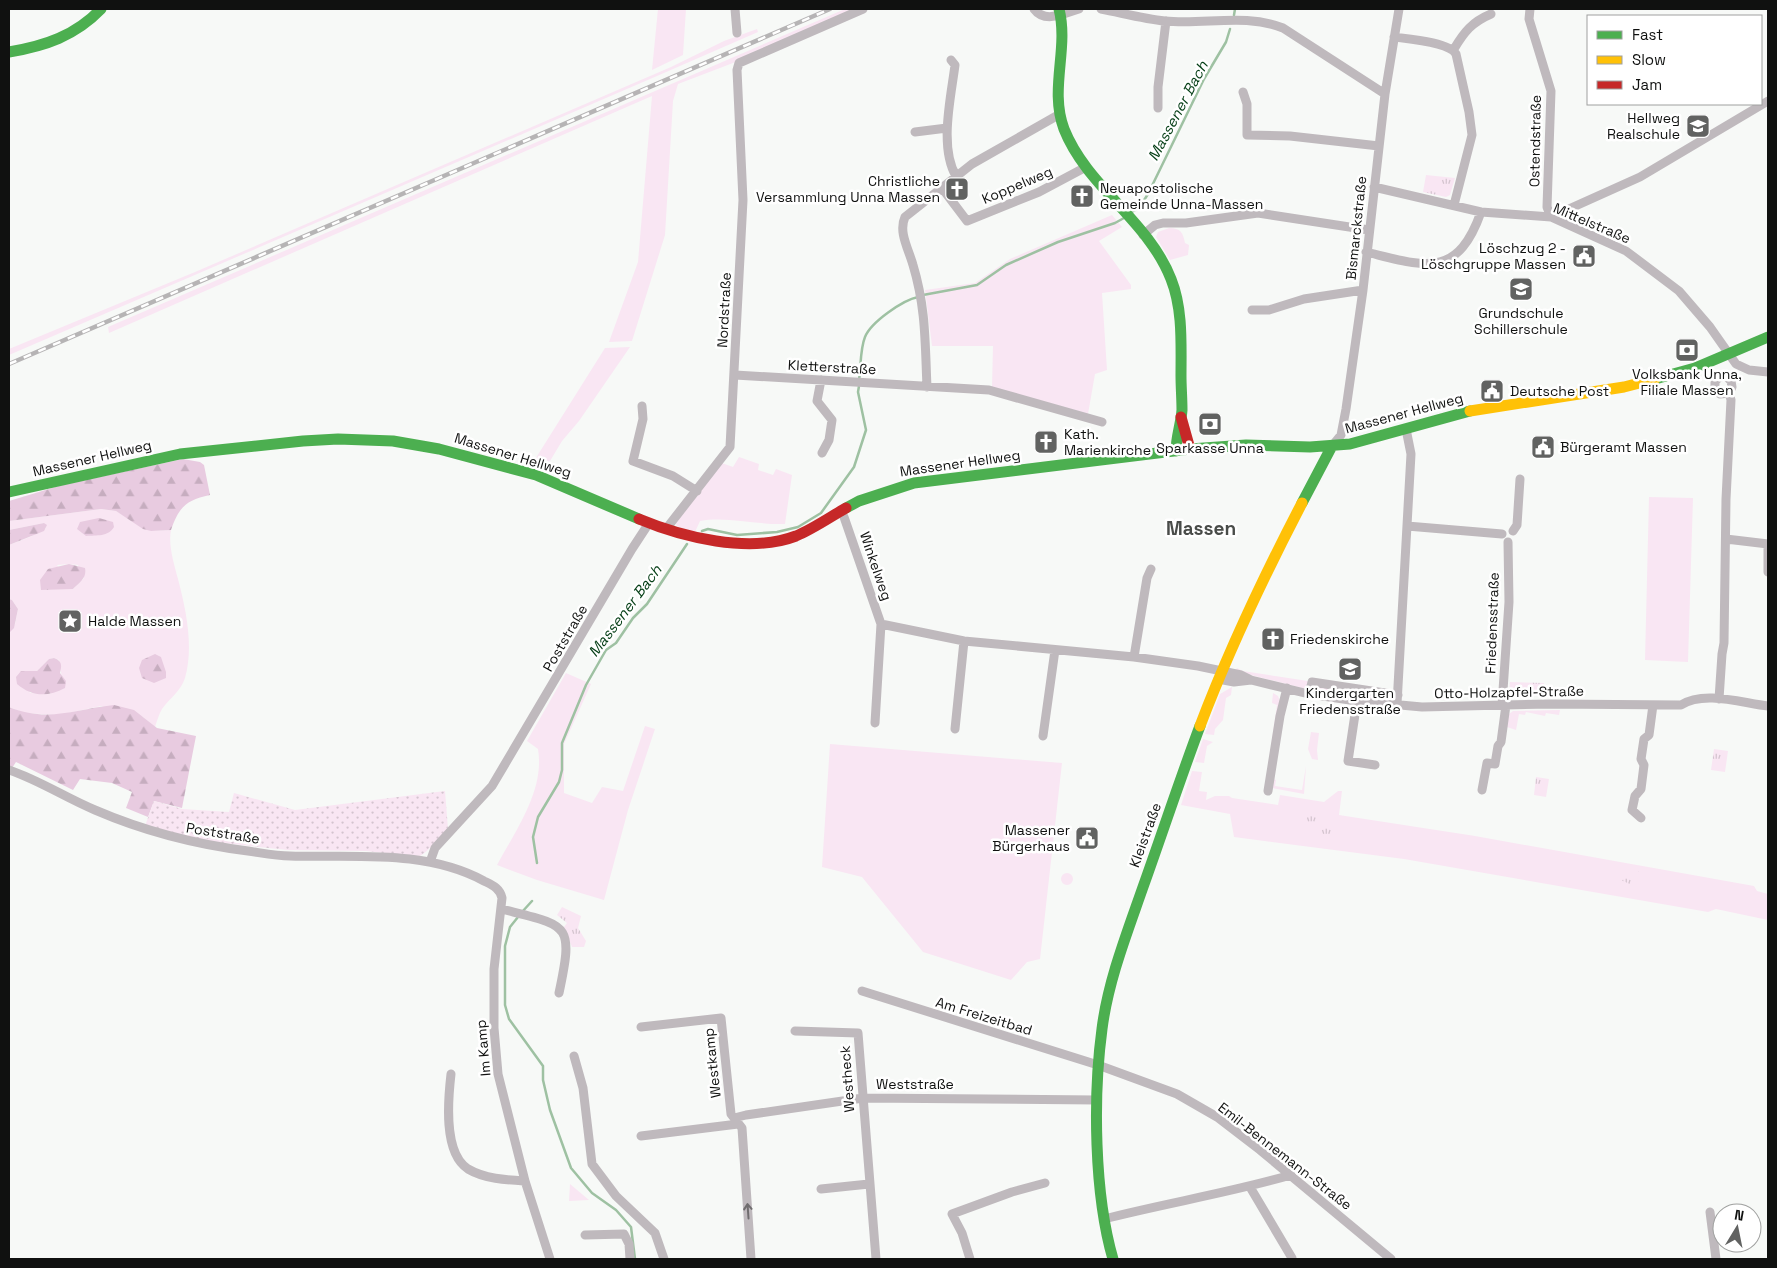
<svg xmlns="http://www.w3.org/2000/svg" width="1777" height="1268" font-family="'Space Grotesk',sans-serif">
<defs>
<pattern id="forest-firs" width="22" height="20" patternUnits="userSpaceOnUse" patternTransform="scale(1.25)"><rect width="22" height="20" fill="#e8cbe0"/><path d="M5 1l3.5 6h-7zM16 11l3.5 6h-7z" fill="#c6adbf"/></pattern>
<pattern id="park-tufts" width="24" height="20" patternUnits="userSpaceOnUse" patternTransform="scale(1.25)"><rect width="24" height="20" fill="#f9e6f3"/><path d="M3 7l-1-3M5 7V3M7 7l1-3M15 17l-1-3M17 17v-4M19 17l1-3" fill="none" stroke="#d4c4cf"/></pattern>
<pattern id="garden-dots" width="8" height="8" patternUnits="userSpaceOnUse" patternTransform="scale(1.25)"><rect width="8" height="8" fill="#f9e6f3"/><path d="M2 2h.1M6 6h.1" fill="none" stroke="#d4c4cf" stroke-width="1.8" stroke-linecap="round"/></pattern>
</defs>
<rect width="100%" height="100%" fill="#f7f9f7"/>
<!-- grass -->
<path fill="#f9e6f3" fill-rule="evenodd" d="M658,9h28l-3,46 -31,15z
M845,9h9l-121,54 -55,21 -5,17 -8,134 -33,106 -23,1 29,-80 14,-166 -543,237 -1,-6z
M757,29l1,3 -101,44 -648,279v-6l186,-77 476,-205 53,-26z
M1112,215l10,12 -23,14 32,44v4l-29,4 5,77 -12,4 -7,40 -96,-27 1,-41h-61l-7,-56 50,-7 35,-24z
M1169,228c12,0 14,5 16,15l4,2 -1,10 -18,5 -14,-23 2,-5z
M630,347l-51,74 -17,20 -15,25 -13,-5 71,-113z
M739,457l20,7 -1,6 15,5 3,-6 16,6 -7,49c-29,1 -58,-8 -85,-3l-5,11 -17,-5 -3,-4 47,-60 11,4z
M1649,497l44,1 -5,164 -43,-2z
M101,509l15,2 35,20 20,-1c-3,15 3,34 7,49 8,31 16,67 7,99 -4,13 -15,20 -23,31 -3,5 -5,12 -7,18l-12,-10 -42,-11 -42,9 -35,-2 -15,-6v-75l6,-8 3,-15 -6,-9 -3,-1v-54l21,-8 16,-9 -2,-5 -35,7v-9zM69,564l9,1 6,13 -11,11 -16,-24zM54,658l5,2 3,18 -12,16 -20,-1 -9,-22h16l12,-12z
M1237,668l6,3 65,10 -2,8 -71,-18z
M566,673l25,11 -27,60v49l28,10 10,-16 21,4 22,-65 10,3 -27,81 -24,90 -67,-20 -40,-15c19,-35 48,-75 41,-116l-11,-8z
M1315,686l74,12h-31l-44,-7z
M1232,687l-1,8 -5,3 -3,22 -8,9 -1,6 -9,-1 15,-40z
M1273,693l5,3 2,5 -17,101 14,-97 -5,-2z
M1560,710l-1,5 -13,-2 -1,3 -19,-4 -1,3 -6,-1 -3,16 -9,-3 2,-13 4,-3z
M1311,732l8,1 -2,17 1,10 -6,-1 -4,-10z
M1203,739l10,3 -6,4 -3,17 -9,-1z
M830,744l232,19 -22,196 -13,3 -16,18 -88,-28 -61,-75 -40,-10z
M1306,766l-2,28 -32,-6 1,-9 3,1 -1,6 27,4z
M1192,771l10,1 -3,19 8,1 -1,8 9,-4h14l3,2 46,7 2,-10 44,7 14,-11h4l-3,24 136,21 279,50 3,5 11,3v26l-52,-11 -8,3 -304,-53 -170,-22 -4,-23 -49,-9z"/>
<!-- forest -->
<path fill="url(#forest-firs)" d="M183,459l17,3 4,3 6,30c-24,5 -31,12 -39,35l-20,1 -8,-2 -27,-18 -15,-2 -92,12v-20l53,-16z
M99,518l14,4 1,5c-6,10 -17,8 -28,9l-9,-7 3,-7z
M44,523l3,2 -3,6 -35,14v-15z
M69,564l16,4c2,10 -5,14 -12,21l-32,1 -1,-10 8,-11z
M9,599l3,1 6,9 -4,19 -4,4z
M155,654l6,3 5,15v6l-12,5 -12,-5 -3,-10 3,-8z
M54,658c8,3 8,7 6,15l6,8 -1,7c-17,9 -33,9 -48,-4l-1,-7 5,-6h16l12,-12z
M114,705l20,5 23,18 39,8 -14,72 -28,-7 -6,16 -22,-9 6,-16 -20,-9 -32,-4 -7,11 -57,-28 -4,6 -3,-1v-60c39,16 66,2 105,-2z"/>
<!-- park -->
<path fill="url(#park-tufts)" d="M1426,175l29,3 -5,17 -4,2 -23,-5z
M1510,682l34,1 -1,13h-31l-3,-3z
M1714,749l14,2 -3,21 -14,-2z
M1536,777l13,2 -3,18 -12,-2z
M1309,816c18,1 29,5 27,26l-23,-1 -1,-11 -9,-10z
M1626,869h1l27,6 -16,13 -19,-9z
M1061 879a6 6 0 1 1 12 0a6 6 0 1 1-12 0Z
M562,907l19,9 -3,12 8,13 -2,6h-12l-8,-20 3,-4 -10,-8z
M570,1184l19,16 -20,1z"/>
<!-- garden -->
<path fill="url(#garden-dots)" d="M445,791l3,38c-10,8 -20,25 -31,28l-51,-6 -78,-1 -85,-9 -58,-15 9,-25 28,8 47,3 5,-19 61,17z"/>
<g fill="none" stroke-linecap="round" stroke-linejoin="round">
<!-- stream -->
<path stroke="#9ec1a2" stroke-width="2.5" d="M1234,15l1,-6
M1130,213l9,-5 9,-14 56,-115 22,-37 4,-13
M923,295l54,-10 29,-20 52,-23 57,-19 9,-5
M859,380c2,-13 1,-31 6,-43 6,-15 38,-37 53,-40
M702,531l6,-2 29,6 40,-3 21,-5 23,-14 33,-46 12,-37 -8,-38 1,-6
M537,863l-4,-26 5,-20 21,-35 3,-12v-27l24,-58 20,-35 10,-7 17,-25 14,-14 40,-60
M522,912l10,-11
M518,917l-8,10 -5,19v59l4,14 34,47v14l7,30 21,58 21,25 24,17 15,17 4,32"/>
<!-- street -->
<path stroke="#bfb9bd" stroke-width="9" d="M735,9l2,24
M1034,9c11,15 31,4 45,0
M1101,9c21,4 43,10 64,12 39,4 81,-8 118,7l102,66
M1530,9l-1,10 22,72 -4,116 4,10
M1394,37c15,2 55,5 62,17l13,58 3,23 -18,70
M1454,49c10,-17 18,-27 37,-35
M951,60l4,5c-4,32 -16,82 1,111
M1243,92l4,12v31l43,1 89,10
M1158,108v-21l8,-66
M915,132l32,-4
M1374,187l107,25 70,5 75,34 53,40 31,36 26,37 13,6 19,2
M942,188l25,33 72,-29 47,-25
M1551,217l89,-40 128,-76
M1143,235l12,-10 8,-2h23l72,-10 111,17
M1366,252c58,14 91,28 115,-40
M1252,310h17l35,-11 59,-9
M735,375l254,15 113,32
M821,380l-4,21 15,19 -3,20 -7,13
M927,387c-2,-44 -1,-79 -14,-122 -4,-15 -15,-33 -8,-48l67,-53 88,-50
M642,406l1,13 -10,42 40,15 24,15
M1332,446l9,-11 5,-26 17,-119 22,-196 14,-85
M844,517l37,107 83,17 170,16 64,9 43,9 10,5 58,14 48,7 65,6 128,-3 131,1c23,-15 61,-2 87,1
M1407,526l95,8
M666,529l64,-82 13,-247 -6,-130 2,-7 124,-54
M1513,531l4,-6 3,-46
M1726,539l42,5
M1768,544v28
M1134,657l13,-79 4,-9
M1218,679l16,3 17,-2
M1309,694l3,-12 86,13
M1719,699l3,-45 2,-11 2,-144 5,-99 -2,-7 -9,1 -5,-5v-7l4,-5 7,-1 5,5 1,6 -3,6
M1357,701l-9,60 27,4
M1397,704l14,-250 -5,-25
M1502,705l7,-103 -1,-60
M875,723l6,-99
M955,729l9,-88
M1043,736l12,-86
M9,770c30,10 57,28 86,40 51,22 98,34 153,41 14,2 28,5 42,5 64,2 135,-7 194,25 8,4 16,7 18,17l-8,71v59l4,46 27,107 25,78
M1482,790l5,-27 8,1 3,-18 3,-4 5,-37
M1268,791l12,-75 7,-28
M1641,818l-9,-8 3,-14 6,-7 3,-24 -3,-6 3,-20 5,-4 4,-30
M430,862l5,-14 57,-62 140,-237 17,-26
M501,909c68,17 73,13 58,84
M862,991l236,74 79,29 40,23 43,33 131,109
M641,1027l80,-9 10,96 11,14 9,131
M795,1031l63,2 18,226
M574,1056l9,32 9,76 24,32 39,37 9,26
M451,1074c-3,26 -8,79 17,95 17,10 39,11 57,12
M734,1118l12,-3 117,-17 234,2
M641,1136l97,-12
M1250,1187l42,71
M821,1189l48,-5
M1710,1212l6,47
M1104,1219c62,-16 125,-26 187,-44
M585,1235l39,-1 5,10 1,15
M970,1259l-8,-26 -10,-19 60,-22 33,-9"/>
<!-- fast -->
<path stroke="#4caf50" stroke-width="11" d="M1059,9c10,40 -10,80 5,120 23,58 84,91 107,150 12,30 10,65 10,97 0,11 1,23 1,34 -1,14 -6,27 -6,41
M9,52c36,-6 66,-16 92,-43
M1655,379l40,-11 73,-31
M9,492l171,-38 123,-13 35,-2 55,2 46,8 97,26 103,44
M1302,503l30,-57
M846,508l13,-7 55,-18 276,-34 56,-4 64,2 40,-3 120,-33
M1113,1259c-19,-65 -20,-163 -11,-230 6,-48 25,-96 41,-142 19,-53 37,-108 57,-161"/>
<!-- slow -->
<path stroke="#ffc107" stroke-width="11" d="M1470,411l154,-24 31,-8
M1200,726c29,-76 64,-150 102,-223"/>
<!-- jam -->
<path stroke="#c62828" stroke-width="11" d="M1181,417l9,32
M639,519c43,18 110,35 157,17 17,-7 34,-19 50,-28"/>
<!-- rail casing -->
<g stroke="#b6b4b5" stroke-width="4.5">
<path id="rail" d="M9,364l821,-355"/>
</g>
<!-- rail -->
<use href="#rail" stroke="#fff" stroke-width="2.5" stroke-dasharray="8" stroke-linecap="butt"/>
</g>
<!-- one-way arrows -->
<defs><path id="oneway-shaft" d="M-6 0H5M1.5-3L5.5 0L1.5 3" fill="none" stroke-width="1.6" stroke-linecap="round" stroke-linejoin="round" transform="scale(1.25)"/></defs>
<use stroke="#706d6f" href="#oneway-shaft" transform="translate(748 1211) rotate(-94)"/>
<!-- icons -->
<defs>
<g id="school-square" transform="scale(1.25)"><rect x="-9" y="-9" width="18" height="18" rx="4" fill="#616261" stroke="#fff"/><path d="M0-5L7-2L0 1L-7-2ZM-4 1L0 2.5L4 1V4Q0 6-4 4Z" fill="#fff"/></g>
<g id="church-square" transform="scale(1.25)"><rect x="-9" y="-9" width="18" height="18" rx="4" fill="#616261" stroke="#fff"/><path d="M-1.2-6h2.4v3.5h3.3v2.4h-3.3V6h-2.4V-.1h-3.3v-2.4h3.3Z" fill="#fff"/></g>
<g id="civic-square" transform="scale(1.25)"><rect x="-9" y="-9" width="18" height="18" rx="4" fill="#616261" stroke="#fff"/><path d="M-.6-6.5H3V-4.5H.6V-3L4-1V1h2V6H-6V1h2V-1L-.6-3ZM-1.2 2.5V6h2.4V2.5Z" fill="#fff"/></g>
<g id="bank-square" transform="scale(1.25)"><rect x="-9" y="-9" width="18" height="18" rx="4" fill="#616261" stroke="#fff"/><path d="M-6-4H6V4H-6ZM0-2.3a2.3 2.3 0 1 0 0 4.6a2.3 2.3 0 1 0 0-4.6Z" fill="#fff"/></g>
<g id="sight-square" transform="scale(1.25)"><rect x="-9" y="-9" width="18" height="18" rx="4" fill="#616261" stroke="#fff"/><path d="M0-6L1.8-2.2L6-1.7L2.9 1.2L3.7 5.4L0 3.3L-3.7 5.4L-2.9 1.2L-6-1.7L-1.8-2.2Z" fill="#fff"/></g>
</defs>
<g fill-rule="evenodd">
<use href="#school-square" x="1698" y="126"/>
<use href="#church-square" x="957" y="189"/>
<use href="#church-square" x="1082" y="196"/>
<use href="#civic-square" x="1584" y="256"/>
<use href="#school-square" x="1521" y="289"/>
<use href="#bank-square" x="1687" y="350"/>
<use href="#civic-square" x="1492" y="391"/>
<use href="#bank-square" x="1210" y="424"/>
<use href="#church-square" x="1046" y="442"/>
<use href="#civic-square" x="1543" y="447"/>
<use href="#sight-square" x="70" y="621"/>
<use href="#church-square" x="1273" y="639"/>
<use href="#school-square" x="1350" y="669"/>
<use href="#civic-square" x="1087" y="838"/>
</g>
<g text-anchor="middle" stroke-width="5" stroke-linejoin="round" paint-order="stroke">
<!-- poi labels -->
<g font-size="14" fill="#101110" stroke="#fff" text-anchor="start">
<text x="1680" y="123" text-anchor="end">Hellweg<tspan x="1680" dy="16">Realschule</tspan></text>
<text x="940" y="186" text-anchor="end">Christliche<tspan x="940" dy="16">Versammlung Unna Massen</tspan></text>
<text x="1100" y="193">Neuapostolische<tspan x="1100" dy="16">Gemeinde Unna-Massen</tspan></text>
<text x="1566" y="253" text-anchor="end">Löschzug 2 -<tspan x="1566" dy="16">Löschgruppe Massen</tspan></text>
<text x="1521" y="318" text-anchor="middle">Grundschule<tspan x="1521" dy="16">Schillerschule</tspan></text>
<text x="1687" y="379" text-anchor="middle">Volksbank Unna,<tspan x="1687" dy="16">Filiale Massen</tspan></text>
<text x="1510" y="396">Deutsche Post</text>
<text x="1064" y="439">Kath.<tspan x="1064" dy="16">Marienkirche</tspan></text>
<text x="1560" y="452">Bürgeramt Massen</text>
<text x="1210" y="453" text-anchor="middle">Sparkasse Unna</text>
<text x="88" y="626">Halde Massen</text>
<text x="1290" y="644">Friedenskirche</text>
<text x="1350" y="698" text-anchor="middle">Kindergarten<tspan x="1350" dy="16">Friedensstraße</tspan></text>
<text x="1070" y="835" text-anchor="end">Massener<tspan x="1070" dy="16">Bürgerhaus</tspan></text>
</g>
<!-- street labels -->
<g font-size="14" fill="#101110" stroke="#fff">
<text transform="translate(1535 141) rotate(-89)" y="5">Ostendstraße</text>
<text transform="translate(1017 185) rotate(-23)" y="5">Koppelweg</text>
<text transform="translate(1592 223) rotate(23)" y="5">Mittelstraße</text>
<text transform="translate(1356 228) rotate(-84)" y="5">Bismarckstraße</text>
<text transform="translate(724 310) rotate(-87)" y="5">Nordstraße</text>
<text transform="translate(832 367) rotate(3)" y="5">Kletterstraße</text>
<text transform="translate(1404 413) rotate(-15)" y="5">Massener Hellweg</text>
<text transform="translate(513 455) rotate(17)" y="5">Massener Hellweg</text>
<text transform="translate(92 458) rotate(-13)" y="5">Massener Hellweg</text>
<text transform="translate(960 463) rotate(-8)" y="5">Massener Hellweg</text>
<text transform="translate(876 566) rotate(71)" y="5">Winkelweg</text>
<text transform="translate(1492 623) rotate(-88)" y="5">Friedensstraße</text>
<text transform="translate(565 638) rotate(-60)" y="5">Poststraße</text>
<text transform="translate(1509 692) rotate(-1)" y="5">Otto-Holzapfel-Straße</text>
<text transform="translate(223 833) rotate(9)" y="5">Poststraße</text>
<text transform="translate(1145 835) rotate(-70)" y="5">Kleistraße</text>
<text transform="translate(984 1016) rotate(17)" y="5">Am Freizeitbad</text>
<text transform="translate(483 1048) rotate(-95)" y="5">Im Kamp</text>
<text transform="translate(712 1063) rotate(-96)" y="5">Westkamp</text>
<text transform="translate(847 1079) rotate(-94)" y="5">Westheck</text>
<text x="915" y="1089">Weststraße</text>
<text transform="translate(1285 1156) rotate(38)" y="5">Emil-Bennemann-Straße</text>
</g>
<!-- water labels -->
<g font-size="15" font-style="italic" fill="#043e15" stroke="#fff">
<text transform="translate(1178 111) rotate(-62)" y="5">Massener Bach</text>
<text transform="translate(625 611) rotate(-53)" y="5">Massener Bach</text>
</g>
<!-- district labels -->
<g font-size="19" font-weight="bold" fill="#494c49" stroke="#fff">
<text x="1201" y="535">Massen</text>
</g>
</g>
<!-- border -->
<rect width="1777" height="1268" fill="none" stroke="#101110" stroke-width="20"/>
<!-- legend -->
<rect x="1587" y="15" width="175" height="90" fill="#ffffff" stroke="#9fa09f"/>
<rect x="1597" y="31" width="25" height="8" fill="#4caf50" stroke="#9fa09f"/>
<text x="1632" y="40" font-size="15" fill="#101110">Fast</text>
<rect x="1597" y="56" width="25" height="8" fill="#ffc107" stroke="#9fa09f"/>
<text x="1632" y="65" font-size="15" fill="#101110">Slow</text>
<rect x="1597" y="81" width="25" height="8" fill="#c62828" stroke="#9fa09f"/>
<text x="1632" y="90" font-size="15" fill="#101110">Jam</text>
<!-- north arrow -->
<g transform="translate(1737 1228) rotate(10)"><circle r="24" fill="#ffffff" stroke="#9fa09f"/>
<path d="M0-4L9 19L0 12L-9 19Z" fill="#616261"/>
<text y="-8" font-size="14" font-weight="bold" text-anchor="middle" fill="#101110">N</text>
</g>
</svg>
